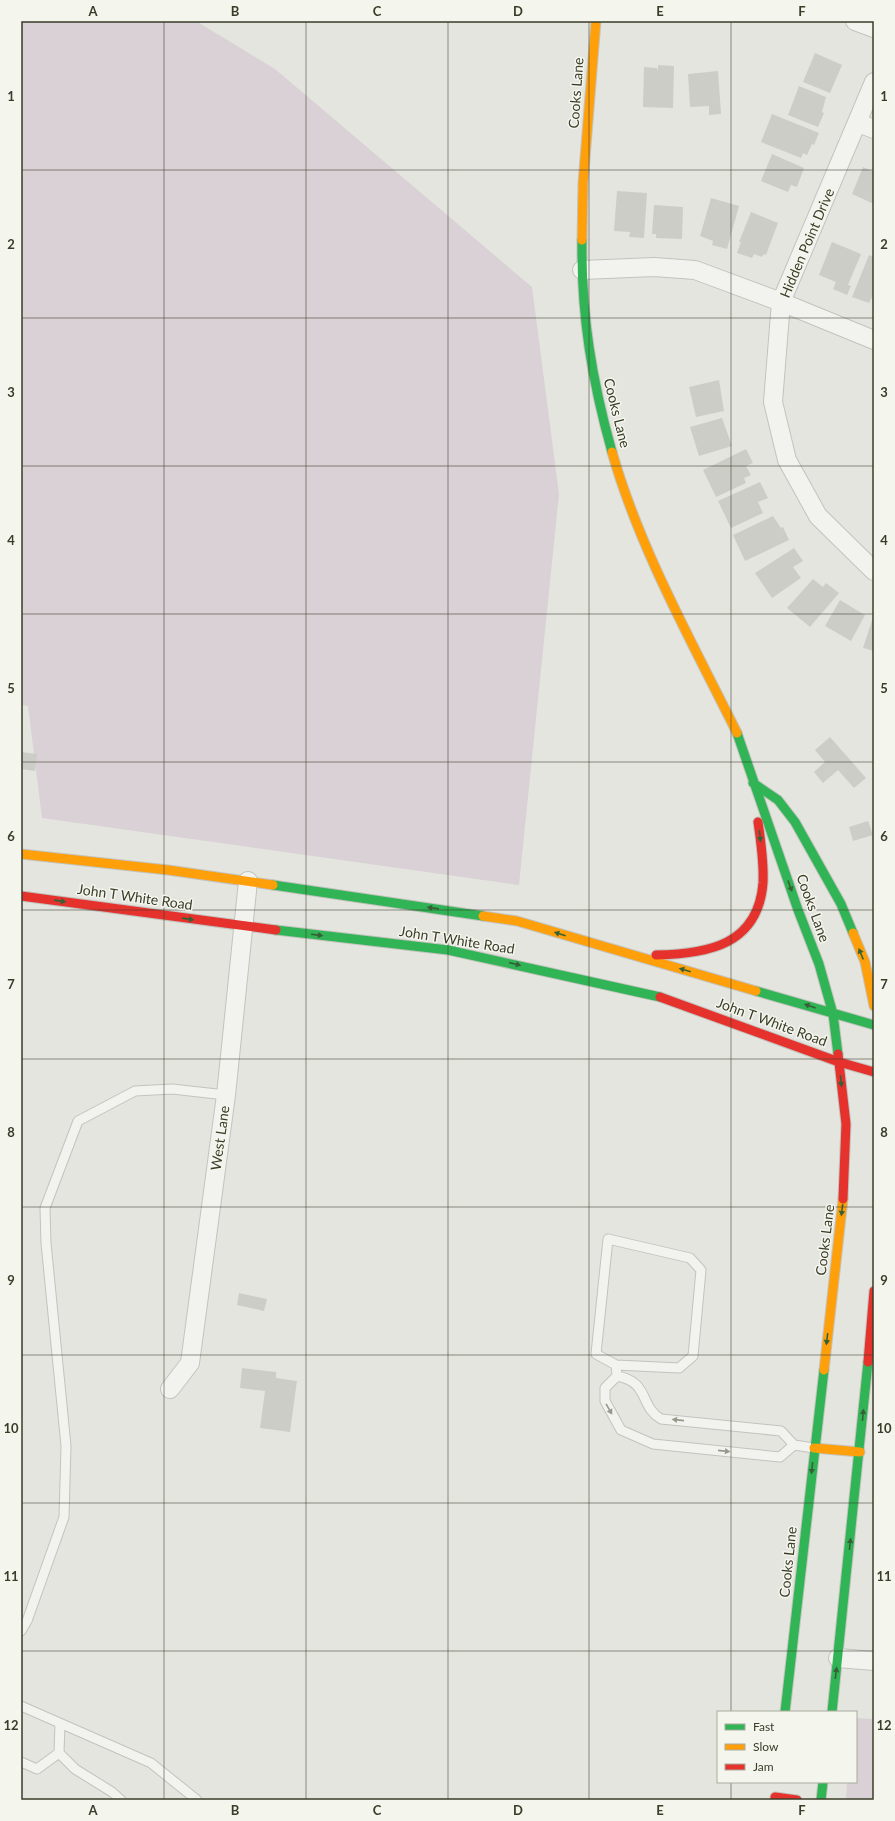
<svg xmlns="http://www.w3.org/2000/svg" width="895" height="1821" font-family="Lato,sans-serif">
<rect width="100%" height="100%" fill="#e5e5e0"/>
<!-- green -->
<path fill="#d9d1d5" d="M21,21h175l79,48 257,218 27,207 -40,391 -477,-67 -14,-112 -7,-1z
M856,1718l18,1v81h-28l1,-18h9z"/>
<!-- building -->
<path fill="#cdcdc8" d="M815,53l27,12 -12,28 -27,-11z
M658,65l16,1 -1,42 -30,-1 1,-40 13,1 1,3z
M718,71l3,43 -12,1v-9l-19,1 -2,-33z
M799,86l27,11 -4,15 2,1 -6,14 -30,-12z
M772,114l47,19 -5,12 -2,-1 -5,11 -4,-2 -2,5 -40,-16z
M772,154l32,14 -7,19 -6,-2 -3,7 -27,-11z
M863,167l11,5v32l-22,-10z
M617,191l30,2 -3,45 -15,-1 1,-5 -16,-1z
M711,198l28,8 -12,43 -15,-4 1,-4 -13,-5z
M654,205l29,2 -1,32 -26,-1v-4h-4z
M751,212l27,11 -12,32 -2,-1 -2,3 -8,-3 -2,4 -15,-5 4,-11h-2z
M832,242l29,12 -13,31 3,1 -4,9 -14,-6 3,-7 -17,-7z
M869,255l5,2v37l-5,9 -17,-6z
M719,380l5,31 -28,6 -7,-30z
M722,418l10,28 -33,10 -9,-29z
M746,449l7,14 -7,3 5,9 -7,3 2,5 -30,14 -13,-27z
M760,482l8,16 -10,4 5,11 -32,15 -13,-27z
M773,516l8,12 2,-1 6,13 -44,21 -12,-26z
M794,548l9,13 -10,6 8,11 -29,20 -17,-25z
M813,579l10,8 3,-4 13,10 -29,34 -23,-19z
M840,600l25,15 -14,26 -26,-15z
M874,614v37l-11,-3z
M830,737l36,41 -12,10 -16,-18 -15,13 -9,-11 11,-10 -10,-12z
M21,752l16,2 -2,17 -14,-2z
M868,821l5,14 -20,6 -4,-14z
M239,1293l28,6 -3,12 -27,-6z
M242,1368l34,4v6l21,3 -7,51 -30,-4 5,-37 -25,-3z"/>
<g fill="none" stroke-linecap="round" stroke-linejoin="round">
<!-- lane casing -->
<g stroke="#c3c3be" stroke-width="11">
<path id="lane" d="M608,1239l82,19 11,12 -8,86 -14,12 -63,-3 -20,-11z
M616,1365l1,11 -12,12v13l16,29 32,14 127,13 14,-12
M617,1376c33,6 22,30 44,43l120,12 13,14 20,3
M21,1631l6,-10 37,-104 2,-71 -20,-203 -1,-35 33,-87 57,-30 37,-2 54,6
M21,1706l130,57 46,37
M60,1724l-1,29 16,16 37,23 9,8
M21,1762l16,7 22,-16"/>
</g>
<!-- street casing -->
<g stroke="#c3c3be" stroke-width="20">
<path id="street" d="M855,21l19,7
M874,82l-93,220 -8,100 14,58 31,56 56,55
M858,123l16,6
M582,270l72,-3 41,3 86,32 93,38
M170,1389l20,-26 36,-268 22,-214
M838,1658l36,3"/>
</g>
<!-- fast casing -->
<g stroke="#c3c3be" stroke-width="11">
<path id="fast" d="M582,240c-1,75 10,141 30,212
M737,733l61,177 21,54 14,50 5,40
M753,783l25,17 17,22 46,82 12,29
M273,885l210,31
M276,930l172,20 212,47
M756,991l118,34
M785,1712l39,-342
M832,1712l36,-350
M821,1800l2,-18"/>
</g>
<!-- slow casing -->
<g stroke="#c3c3be" stroke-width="11">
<path id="slow" d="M582,240l1,-57 13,-162
M612,452c28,98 80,190 125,281
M21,854l147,16 105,15
M483,916l34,5 239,70
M853,933l12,29 9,44
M824,1370l19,-171
M814,1448l46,4"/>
</g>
<!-- jam casing -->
<g stroke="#c3c3be" stroke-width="11">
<path id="jam" d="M21,896l255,34
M656,955c52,-1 102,-10 107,-72 1,-21 -2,-41 -5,-61
M660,997l179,65 35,10
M838,1054l8,70 -3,75
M868,1362l6,-71
M775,1797l22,3"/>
</g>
<!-- lane -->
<use href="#lane" stroke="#f2f2ef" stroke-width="9"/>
<!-- street -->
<use href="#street" stroke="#f2f2ef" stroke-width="18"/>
<!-- fast -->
<use href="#fast" stroke="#30b455" stroke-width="9"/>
<!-- slow -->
<use href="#slow" stroke="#ff9f0a" stroke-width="9"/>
<!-- jam -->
<use href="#jam" stroke="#e5322d" stroke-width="9"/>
</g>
<!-- one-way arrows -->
<defs><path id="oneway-solid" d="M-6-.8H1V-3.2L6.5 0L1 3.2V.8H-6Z"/></defs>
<g fill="#366136">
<use href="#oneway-solid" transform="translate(760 836) rotate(83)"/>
<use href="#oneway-solid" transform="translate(790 886) rotate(70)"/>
<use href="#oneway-solid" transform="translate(60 901) rotate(8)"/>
<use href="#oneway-solid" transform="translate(433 908) rotate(-172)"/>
<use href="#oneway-solid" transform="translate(188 919) rotate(8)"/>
<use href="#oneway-solid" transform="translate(560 934) rotate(-163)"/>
<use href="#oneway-solid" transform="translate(317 935) rotate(7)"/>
<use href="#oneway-solid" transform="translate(861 954) rotate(-112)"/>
<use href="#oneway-solid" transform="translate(515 964) rotate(13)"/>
<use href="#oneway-solid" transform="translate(685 970) rotate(-164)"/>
<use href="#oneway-solid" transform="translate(810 1006) rotate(-161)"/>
<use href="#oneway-solid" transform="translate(841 1081) rotate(83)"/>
<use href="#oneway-solid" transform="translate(842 1210) rotate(97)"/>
<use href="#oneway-solid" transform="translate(827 1339) rotate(97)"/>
<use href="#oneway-solid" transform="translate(863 1415) rotate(-85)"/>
<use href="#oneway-solid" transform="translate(812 1468) rotate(96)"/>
<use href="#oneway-solid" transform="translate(850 1544) rotate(-84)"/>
<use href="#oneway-solid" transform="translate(836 1673) rotate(-83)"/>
</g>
<g fill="#96988c">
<use href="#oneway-solid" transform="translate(609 1409) rotate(60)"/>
<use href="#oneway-solid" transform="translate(678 1420) rotate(-174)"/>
<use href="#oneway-solid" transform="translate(724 1451) rotate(6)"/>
</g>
<!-- grid -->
<path fill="none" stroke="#393d28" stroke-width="1" stroke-opacity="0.55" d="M164,21v1779M306,21v1779M448,21v1779M589,21v1779M731,21v1691M21,170h853M21,318h853M21,466h853M21,614h853M21,762h853M21,910h853M21,1059h853M21,1207h853M21,1355h853M21,1503h853M21,1651h853M731,1782v18"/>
<g text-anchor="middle" stroke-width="3" stroke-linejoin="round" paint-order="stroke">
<!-- street labels -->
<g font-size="14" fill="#393d28" stroke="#f4f5ed">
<text transform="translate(576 93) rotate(-86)" y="5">Cooks Lane</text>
<text transform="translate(807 243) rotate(-67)" y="5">Hidden Point Drive</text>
<text transform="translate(617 413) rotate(76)" y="5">Cooks Lane</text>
<text transform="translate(135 897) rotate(8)" y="5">John T White Road</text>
<text transform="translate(813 908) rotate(70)" y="5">Cooks Lane</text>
<text transform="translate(457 940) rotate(9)" y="5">John T White Road</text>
<text transform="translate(772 1022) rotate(20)" y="5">John T White Road</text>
<text transform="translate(220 1138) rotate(-82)" y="5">West Lane</text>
<text transform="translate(825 1240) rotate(-83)" y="5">Cooks Lane</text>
<text transform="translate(788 1562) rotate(-84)" y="5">Cooks Lane</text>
</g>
</g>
<!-- border -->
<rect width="895" height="1821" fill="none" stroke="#f4f5ed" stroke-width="44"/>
<!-- legend -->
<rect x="717" y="1711" width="140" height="72" fill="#f4f5ed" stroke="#a9ab9e"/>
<rect x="725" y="1724" width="20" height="6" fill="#30b455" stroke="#a9ab9e"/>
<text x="753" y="1731" font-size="12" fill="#393d28">Fast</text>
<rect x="725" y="1744" width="20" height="6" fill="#ff9f0a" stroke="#a9ab9e"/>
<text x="753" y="1751" font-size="12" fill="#393d28">Slow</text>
<rect x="725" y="1764" width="20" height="6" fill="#e5322d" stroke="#a9ab9e"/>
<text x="753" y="1771" font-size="12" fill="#393d28">Jam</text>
<rect x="22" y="22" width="851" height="1777" fill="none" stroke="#393d28" stroke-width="1.5"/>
<g font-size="13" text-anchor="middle" font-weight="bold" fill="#393d28">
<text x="93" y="16">A</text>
<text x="235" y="16">B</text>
<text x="377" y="16">C</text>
<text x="518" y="16">D</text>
<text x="660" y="16">E</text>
<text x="802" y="16">F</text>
<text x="11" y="101">1</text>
<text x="884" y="101">1</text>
<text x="11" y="249">2</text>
<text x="884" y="249">2</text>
<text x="11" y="397">3</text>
<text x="884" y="397">3</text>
<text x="11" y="545">4</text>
<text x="884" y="545">4</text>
<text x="11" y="693">5</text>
<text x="884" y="693">5</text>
<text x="11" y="841">6</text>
<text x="884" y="841">6</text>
<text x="11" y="989">7</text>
<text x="884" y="989">7</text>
<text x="11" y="1137">8</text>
<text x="884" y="1137">8</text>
<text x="11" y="1285">9</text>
<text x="884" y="1285">9</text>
<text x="11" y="1433">10</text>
<text x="884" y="1433">10</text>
<text x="11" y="1581">11</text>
<text x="884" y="1581">11</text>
<text x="11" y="1730">12</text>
<text x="884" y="1730">12</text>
<text x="93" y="1815">A</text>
<text x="235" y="1815">B</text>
<text x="377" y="1815">C</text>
<text x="518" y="1815">D</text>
<text x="660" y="1815">E</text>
<text x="802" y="1815">F</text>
</g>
</svg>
